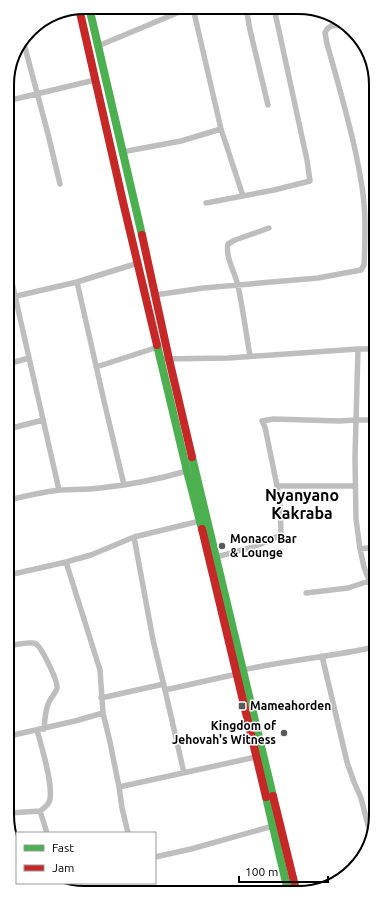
<svg xmlns="http://www.w3.org/2000/svg" width="383" height="900" font-family="Ubuntu,sans-serif">
<rect width="100%" height="100%" fill="#fff"/>
<g fill="none" stroke-linecap="round" stroke-linejoin="round">
<!-- street -->
<path stroke="#bebebe" stroke-width="5.5" d="M193,8l28,121 22,67
M246,8l4,22 18,75
M23,40l25,94 12,50
M98,46l91,-38
M7,101l88,-21
M122,152l59,-11 40,-12
M206,203l68,-13 36,-9 -3,-21 -33,-152
M8,265l51,225
M77,282l27,119 20,84
M155,295l48,-7 115,-10 43,-8 3,-5c1,-21 2,-41 0,-61 -1,-15 -4,-30 -7,-45 -8,-39 -19,-77 -30,-115l-2,-11 2,-4 4,-3 12,-1
M8,298l69,-16 61,-19
M358,349l-3,108 1,62 4,30 4,18 11,30
M250,356c-4,-23 -7,-47 -12,-70 -3,-14 -13,-29 -10,-42l7,-4 34,-12
M161,359l68,-1 129,-9h16
M8,364l21,-6
M96,367l62,-20
M8,429l35,-9
M277,486h78
M9,500c16,-4 34,-8 51,-10 13,-1 26,0 40,-2 29,-3 59,-9 87,-17
M134,537l19,103 12,50 19,83
M360,549l15,-2
M216,557c22,-6 45,-11 64,-22l1,-2 -1,-29 -3,-18 -12,-59 -3,-6 11,-2 67,2 15,-1h20
M66,562l34,108 3,43 7,29 9,45 3,21 6,25
M9,575l57,-13 25,-7 43,-18 66,-16
M306,593l42,-5 21,-7
M9,646c5,-1 23,-5 27,-2 6,4 22,37 21,44 -1,5 -6,9 -8,14 -4,8 -4,17 -5,27
M322,656l25,106 7,20 7,16 9,35
M243,670c44,-10 88,-13 132,-23
M165,690l72,-16
M101,698l63,-14
M37,730c4,15 18,59 12,72 -2,4 -6,7 -9,9
M9,736l66,-15 28,-8
M119,787l137,-30
M10,813l30,-2 7,22
M155,857l36,-8 82,-23"/>
<!-- fast -->
<path stroke="#4caf50" stroke-width="8" d="M89,7l53,228
M157,345l30,126 15,58
M192,457l81,339
M266,797l22,94"/>
<!-- jam -->
<path stroke="#c62828" stroke-width="8" d="M79,8l44,194 34,143
M142,235l27,124 23,98
M202,529l64,268
M273,796l23,94"/>
</g>
<!-- markers -->
<g fill="#595959" stroke="#fff" stroke-width="1.5">
<circle cx="222" cy="546" r="4"/>
<rect x="238" y="702" width="8" height="8" rx="2"/>
<circle cx="284" cy="733" r="4"/>
</g>
<g text-anchor="middle" stroke-width="3" stroke-linejoin="round" paint-order="stroke">
<!-- poi labels -->
<g font-size="12" font-weight="bold" fill="#000" stroke="#fff" text-anchor="start">
<text x="230" y="543">Monaco Bar<tspan x="230" dy="14">&amp; Lounge</tspan></text>
<text x="250" y="710">Mameahorden</text>
<text x="276" y="730" text-anchor="end">Kingdom of<tspan x="276" dy="14">Jehovah's Witness</tspan></text>
</g>
<!-- district labels -->
<g font-size="16" font-weight="bold" fill="#000" stroke="#fff">
<text x="302" y="501">Nyanyano<tspan x="302" dy="18">Kakraba</tspan></text>
</g>
</g>
<!-- crop -->
<path d="M0 0H383V900H0ZM85 14H298A71 71 0 0 1 369 85V815A71 71 0 0 1 298 886H85A71 71 0 0 1 14 815V85A71 71 0 0 1 85 14Z" fill="#fff" fill-rule="evenodd"/>
<path fill="none" stroke="#000" stroke-width="2" d="M85 14H298A71 71 0 0 1 369 85V815A71 71 0 0 1 298 886H85A71 71 0 0 1 14 815V85A71 71 0 0 1 85 14Z"/>
<!-- legend -->
<rect x="16" y="832" width="140" height="52" fill="#ffffff" stroke="#999999"/>
<rect x="24" y="845" width="20" height="6" fill="#4caf50" stroke="#999999"/>
<text x="52" y="852" font-size="12" fill="#000000">Fast</text>
<rect x="24" y="865" width="20" height="6" fill="#c62828" stroke="#999999"/>
<text x="52" y="872" font-size="12" fill="#000000">Jam</text>
<!-- scale -->
<path d="M239 876v6h89v-6" fill="none" stroke="#000000" stroke-width="2"/>
<text x="245" y="876" font-size="12" fill="#000000" stroke="#ffffff" stroke-width="3" paint-order="stroke">100 m</text>
</svg>
